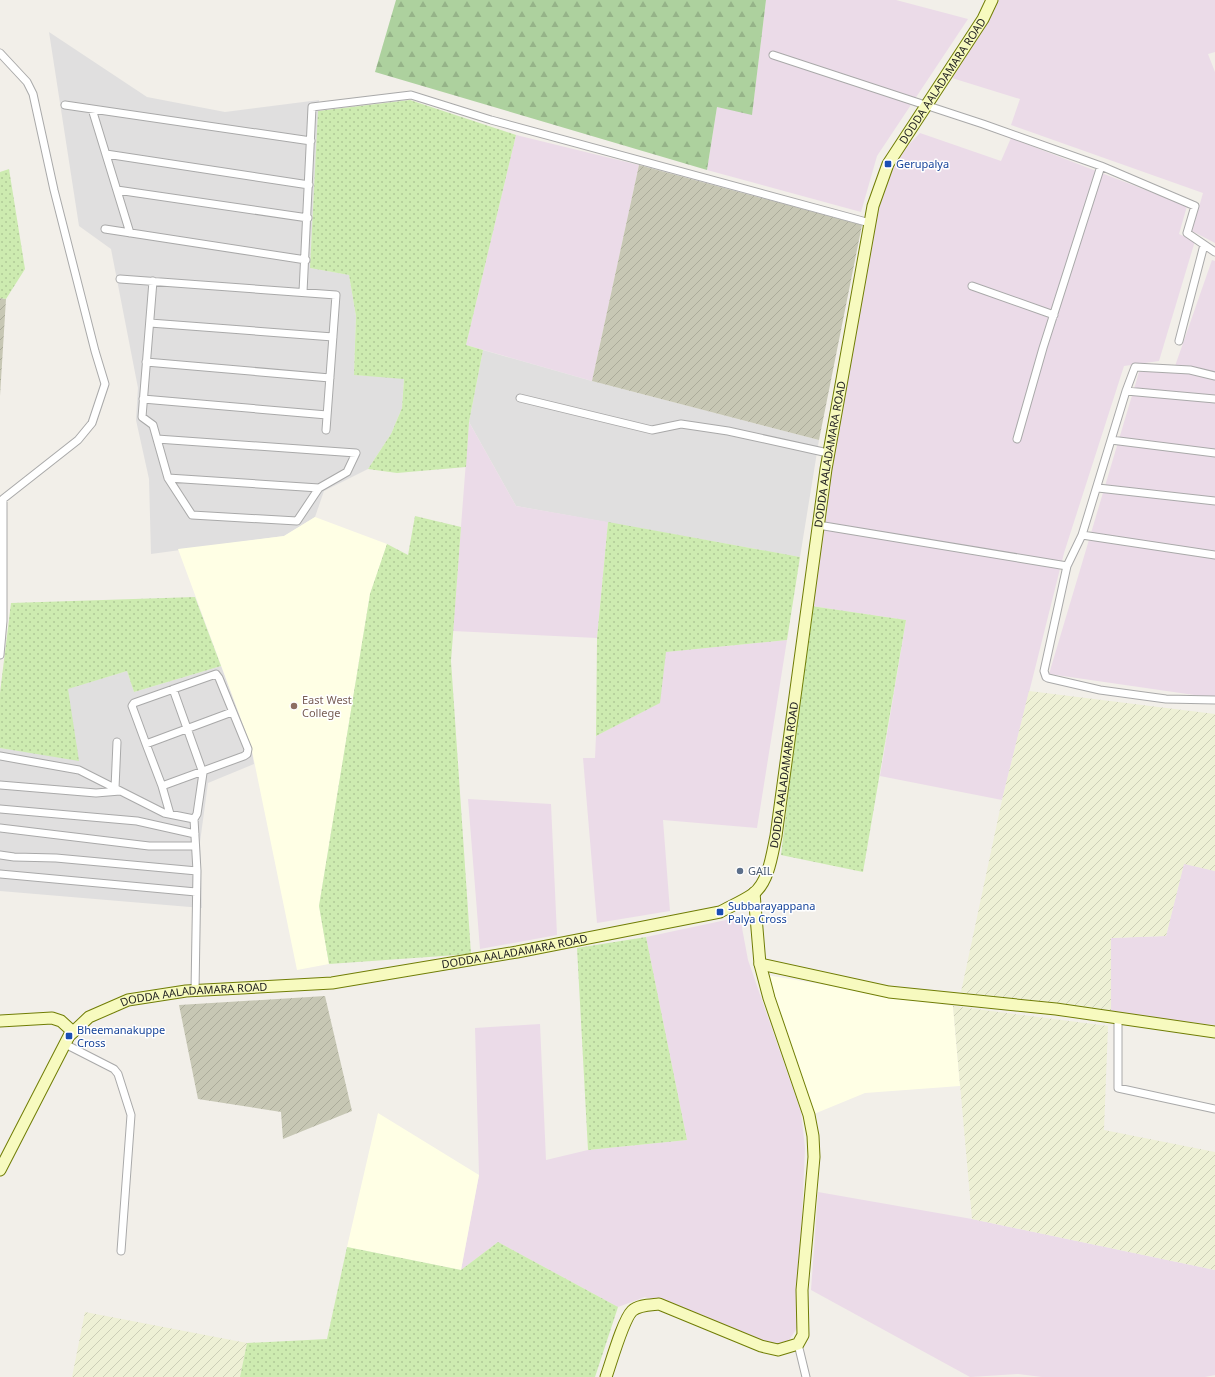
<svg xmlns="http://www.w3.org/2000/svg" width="1215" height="1377" font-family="'Noto Sans',sans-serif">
<defs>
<pattern id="construction-furrows" width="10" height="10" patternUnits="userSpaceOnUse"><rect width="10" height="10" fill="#c7c7b4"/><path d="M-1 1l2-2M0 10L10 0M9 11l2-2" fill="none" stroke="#abab9a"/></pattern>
<pattern id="farmland-furrows" width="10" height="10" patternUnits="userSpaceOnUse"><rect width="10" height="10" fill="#eef0d5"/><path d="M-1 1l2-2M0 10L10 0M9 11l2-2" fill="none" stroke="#ccceb7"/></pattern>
<pattern id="grass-dots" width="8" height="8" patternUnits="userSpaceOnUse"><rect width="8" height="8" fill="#cdebb0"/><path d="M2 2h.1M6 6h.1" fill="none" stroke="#b0c997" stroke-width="1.8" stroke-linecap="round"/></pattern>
<pattern id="forest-firs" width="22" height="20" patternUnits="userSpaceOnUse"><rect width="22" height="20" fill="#add19e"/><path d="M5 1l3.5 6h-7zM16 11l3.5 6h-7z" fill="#95b388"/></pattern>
</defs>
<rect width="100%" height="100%" fill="#f2efe9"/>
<!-- residential -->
<path fill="#e0dfdf" d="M49,32l98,65 78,15 94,-12 -9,168 39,7 7,41 -2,59 50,3 -2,30 -11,26 -23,35 -44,22 -9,26 -31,19 -133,18 -2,-75 -13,-59 2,-32 -27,-139 -32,-23z
M483,350l109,31 227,59 -19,117 -284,-51 -47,-84z
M221,666l30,80 3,18 -46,19 -8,59 2,66 -202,-17v-143l78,12 -11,-71 60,-18 7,21z"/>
<!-- industrial -->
<path fill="#ebdbe8" d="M766,0h130l72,19 -91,137 -16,56 -154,-42 10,-63 35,7z
M996,0h219v52l-7,2 7,18v171l-23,-12 11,-38 -192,-68 9,-26 -68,-21z
M920,133l81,28 10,-23 176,68 -8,28 16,7 -36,120 -35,5 -60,187 -62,247 -122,-24 26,-156 -95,-14 19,-125 49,-278 17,-45z
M516,135l123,30 -47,216 -126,-36z
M1212,260l3,1v437l-166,-24 90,-302 35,-3z
M469,422l47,84 92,16 -11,116 -144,-7z
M787,640l-30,188 -94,-8 7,91 -73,12 -14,-165h12l1,-22 63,-33 6,-51z
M468,799l83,5 6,131 -77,14z
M1184,863l31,8v154l-104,-12v-75l55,-2z
M740,917l8,43 53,152 4,36 -8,180 -11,17h-13l-128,-48 -27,10 -120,-65 -37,28 18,-95 -4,-147 65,-4 6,136 42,-10 99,-10 -41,-203z
M818,1192l154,27 243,51v105l-10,2h-163l-24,-3 -48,3 -159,-87z"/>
<!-- education -->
<path fill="#ffffe5" d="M315,517l72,27 -17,50 -51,312 10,58 -32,6 -46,-224 -73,-197 106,-13z
M766,975l187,31 7,80 -95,7 -51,21z
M378,1113l101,62 -18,95 -114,-23z"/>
<!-- construction -->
<path fill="url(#construction-furrows)" d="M639,165l223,60 -43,215 -227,-59z
M0,298l6,1 -6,97z
M325,996l27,115 -69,28 -2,-27 -83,-13 -19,-94z"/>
<!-- farmland -->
<path fill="url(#farmland-furrows)" d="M1029,691l186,23v157l-31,-7 -18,72 -55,2v75l-150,-21 41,-192z
M953,1006l155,20 -4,104 111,22v118l-243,-51z
M85,1312l162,31 -7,34h-168z"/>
<!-- grass -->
<path fill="url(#grass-dots)" d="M410,100l106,35 -50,210 17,5 -14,72 -3,45 -69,6 -29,-4 23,-35 11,-26 2,-29 -50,-4 2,-59 -7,-41 -39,-7 8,-157z
M9,169l16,100 -19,30 -6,-1v-126z
M415,516l46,11 -10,134 20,293 -142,10 -10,-58 51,-312 17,-50 21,11z
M608,522l192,35 -13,83 -121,12 -6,51 -64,33 1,-98z
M195,597l26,69 -87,26 -7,-21 -59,18 11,72 -79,-13v-55l11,-90z
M811,606l95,14 -43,252 -82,-17z
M646,937l41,203 -99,10 -11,-202z
M498,1242l120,65 -23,70h-355l7,-34 80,-4 20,-92 114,23z"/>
<!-- forest -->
<path fill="url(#forest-firs)" d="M396,0h370l-14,115 -35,-8 -10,63 -332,-98z"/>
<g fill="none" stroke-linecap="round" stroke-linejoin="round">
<!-- street casing -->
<g stroke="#a9a9a9" stroke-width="9">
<path id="street" d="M0,53l27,29 6,12 21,96 41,161 10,33 -13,39 -14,17 -75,59v122l-3,34
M773,55l210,69 118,42 94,40 -8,27 28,19
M65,105l246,36
M92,109l38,124
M106,154l203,31
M117,190l191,28
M105,229l201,31
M120,279l216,16 -10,135
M153,281l-11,136 11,8 15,53 24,37 105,6 22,-33 28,-16 9,-19 -199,-14
M972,286l82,29
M303,292l9,-185 99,-12 80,25 379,103
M150,323l183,14
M1179,341l25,-96
M146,362l184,16
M1215,376l-25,-6 -55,-3 -9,24 -44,144 -15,31 -23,105 2,6 2,1 52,12 66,9 49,1
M1126,391l89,8
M520,398l132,32 29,-6 47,7 100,22
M143,399l184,16
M1017,439l26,-91 58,-182
M1111,440l104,13
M168,478l151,10
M1098,488l117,13
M818,525l249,41
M1082,535l133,20
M173,689l30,84 -6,41 -3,5 3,52 -2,120
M146,744l16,42 82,-30 3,-2 1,-5 -29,-71 -3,-4 -82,29 -2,3 14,38 86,-32
M0,756l79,14 85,43 30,6
M0,785l96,8 24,-2
M162,786l8,28
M115,788l2,-46
M0,809l137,12 58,13
M0,828l149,18h46
M0,855l14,2 42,1 141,13
M0,874l196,18
M1118,1018v70l97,21
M65,1044l49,25 4,5 13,41 -10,136
M798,1344l8,33"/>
</g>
<!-- secondary casing -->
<g stroke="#707d05" stroke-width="13">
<g id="secondary">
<path d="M760,964l129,28 167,17 159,23"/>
<path d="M0,1021l52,-3 9,3 12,11"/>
<path id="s1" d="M0,1170l69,-134 20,-19 39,-17 58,-9 146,-8 185,-31 203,-40c11,-6 23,-11 33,-18 16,-12 19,-40 23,-58l50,-367 47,-263 15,-42 95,-145 9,-19"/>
<path d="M606,1377c5,-14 17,-57 26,-66 6,-6 19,-6 27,-7l102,42 17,4 20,-6 5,-9 -1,-45 12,-133 -1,-21 -4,-21 -40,-117 -9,-34 -6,-71"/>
</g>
</g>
<!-- street -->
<use href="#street" stroke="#fff" stroke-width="7"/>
<!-- secondary -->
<use href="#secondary" stroke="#f7fabf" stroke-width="11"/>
</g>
<!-- markers -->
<g fill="#1a4fb4" stroke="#fff" stroke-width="1.5">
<rect x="884" y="160" width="8" height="8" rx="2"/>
<rect x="716" y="908" width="8" height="8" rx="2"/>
<rect x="65" y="1032" width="8" height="8" rx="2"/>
</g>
<circle fill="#8d6e63" stroke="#fff" stroke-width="1.5" cx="294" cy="706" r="4"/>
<circle fill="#5c6f8a" stroke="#fff" stroke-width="1.5" cx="740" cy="871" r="4"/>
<g text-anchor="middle" stroke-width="3" stroke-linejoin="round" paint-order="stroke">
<!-- street labels -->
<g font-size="11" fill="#222" stroke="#fff">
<text dy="4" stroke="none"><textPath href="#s1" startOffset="1703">DODDA AALADAMARA ROAD</textPath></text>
<text dy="4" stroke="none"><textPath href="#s1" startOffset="1307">DODDA AALADAMARA ROAD</textPath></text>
<text dy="4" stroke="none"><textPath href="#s1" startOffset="983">DODDA AALADAMARA ROAD</textPath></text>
<text dy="4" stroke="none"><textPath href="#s1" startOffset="611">DODDA AALADAMARA ROAD</textPath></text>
<text dy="4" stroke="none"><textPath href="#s1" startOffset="287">DODDA AALADAMARA ROAD</textPath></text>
</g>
<!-- transit labels -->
<g font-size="11" fill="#164399" stroke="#fff" text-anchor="start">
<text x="896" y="168">Gerupalya</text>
<text x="728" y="910">Subbarayappana<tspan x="728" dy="13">Palya Cross</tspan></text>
<text x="77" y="1034">Bheemanakuppe<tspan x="77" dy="13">Cross</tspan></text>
</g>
<!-- education labels -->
<g font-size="11" fill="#785e54" stroke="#fff" text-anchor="start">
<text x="302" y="704">East West<tspan x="302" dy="13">College</tspan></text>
</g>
<!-- service labels -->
<g font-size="11" fill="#4e5e75" stroke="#fff" text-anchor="start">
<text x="748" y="875">GAIL</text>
</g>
</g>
</svg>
